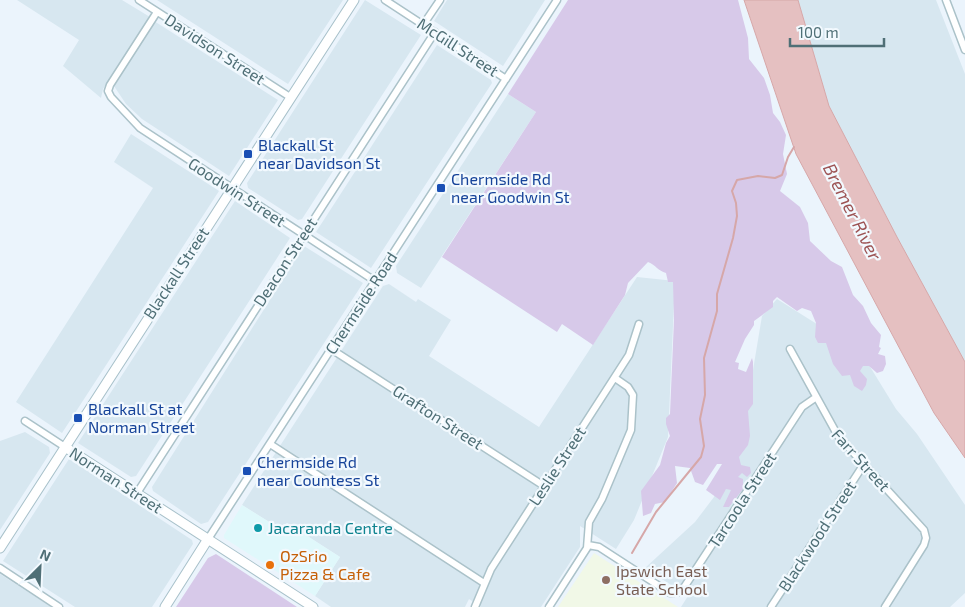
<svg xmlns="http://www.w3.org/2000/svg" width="965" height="607" font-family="'Exo 2',sans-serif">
<rect width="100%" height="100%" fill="#ebf4fc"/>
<!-- residential -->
<path fill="#d7e7f0" d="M17,0h105l28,17 -47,72 -2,9 -38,-32 16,-26z
M157,0h186l-55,84z
M365,0l56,35 -119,184 -4,1 -50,-32 -1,-5z
M447,0h98l-42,66 -69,-45z
M798,0h138l29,74v288l-68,-125 -68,-131z
M154,21l124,79 -49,76 -87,-57 -16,-15 -12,-18z
M437,45l54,35 1,3 -121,185 -55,-36z
M508,94l28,18 -115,176 -24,-15 -1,-7z
M131,134l88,57 -157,242 -46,-31 137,-214 -39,-26z
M235,201l55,37 -154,238 -5,1 -53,-34z
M304,246l59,37 -155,239 -7,2 -48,-33 -1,-4z
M637,277l38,4 -7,156 -34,83 -18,29 -36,-23v21l-39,60h-60l-12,-8 -4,8h-134l-16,-11 25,-39 -53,-34 -5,7 -40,-25 141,-219 6,-2 27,18 2,-3 33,21 -22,36 110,71z
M777,299l43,27 14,-18 62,101 21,25 48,71v88l-15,14h-269l7,-11 -43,-28 50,-46 19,-25 37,-115 11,-66z
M25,432l24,15 1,6 -50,77v-89z
M69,459l123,81 1,4 -41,63h-77l-72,-46z
M0,574l50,32v1h-50z"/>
<!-- commercial -->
<path fill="#e0f8fb" d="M242,505l40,25 5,-7 53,34 -25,39 -91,-58v-3z"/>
<!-- education -->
<path fill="#f1f8e7" d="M594,553l84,54h-120z"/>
<!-- green -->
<path fill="#d7c9e9" d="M568,0h170l10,38 1,21 15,19 6,17 3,18 7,9 6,13 -3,19 4,20 -7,17 20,16 8,16 2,18 21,20 11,6 11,28 10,11 8,17 10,12 -2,12 2,1 -3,6 7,2 1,8 -3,7 -6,2 -8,-7h-6l-3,5 7,8 -1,6 -4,6 -8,-5 -4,-11 -8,1 -9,-12 -7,-21h-8l-3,-6 1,-14 -5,-12 -9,-3 -5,3 -20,-14 -4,4v6l-19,14v4l-9,14 -10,23 4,1 -1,6 8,3 6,-14 1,4v42l-5,7 2,25 -2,9 -9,12 2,8 9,2 1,6 -4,4 -5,-4 -4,4 5,2v10l-14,18h-6l8,-17 -5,-1 -6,11 -14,-10 16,-26h-5l-14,21 -8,-3 -5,-14 -15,-2 2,17 -12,19 -10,2 -4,9 -8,3 -2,-25 19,-26 6,-22 4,-7 -4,-12v-6l4,-4 4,-94 -1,-38h-5l-2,-9c-8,-2 -10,-8 -18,-11l-20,21 -3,12 -32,50 -31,-21 -5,8 -115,-75 94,-145 -28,-18z
M216,554l81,53h-121l32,-49z"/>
<!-- water -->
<path fill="#e5c0c1" stroke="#d6a7a8" d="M744,0h54l31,106 68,131 68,125v96l-31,-45 -138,-259z"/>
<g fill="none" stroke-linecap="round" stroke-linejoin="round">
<!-- stream -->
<path stroke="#d6a7a8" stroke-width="2" d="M632,553l24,-41 45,-55 3,-11 -4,-27 5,-24 -1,-37 13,-47v-17l16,-56 4,-22 -1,-13 -4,-12 5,-11 21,-4 17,2 7,-3 6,-18 6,-10"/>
<!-- street casing -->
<g stroke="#abc2c9" stroke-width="9">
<path id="street" d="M139,0l151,97
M385,0l121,79
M946,0l19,50
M157,12l-47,73 -2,6 3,6 29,31 235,153
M423,25l17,-25
M331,349l213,137
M790,349l48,87 86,94 2,8 -2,7 -39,62
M25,421l40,26
M270,444l214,139
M137,493l298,-461
M208,539l349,-539
M588,545l11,2 71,46 11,-1 121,-185 13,-9
M0,568l59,39
M475,607l16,-38 138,-214 10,-31
M549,607l38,-59 2,-26 13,-23 29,-69 2,-35 -5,-8 -13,-9
M771,607l93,-143"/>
</g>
<!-- secondary casing -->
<g stroke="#a8c1ca" stroke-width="11">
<path id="secondary" d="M65,447l248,160
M0,548l354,-548
M165,607l43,-68"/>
</g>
<!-- street -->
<use href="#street" stroke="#fff" stroke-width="6"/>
<!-- secondary -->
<use href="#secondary" stroke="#fff" stroke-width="9"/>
</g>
<!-- markers -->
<g fill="#1a4fb4" stroke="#f2f9fe" stroke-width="2">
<rect x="243" y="149" width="10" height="10" rx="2.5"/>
<rect x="436" y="183" width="10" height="10" rx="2.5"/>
<rect x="73" y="413" width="10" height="10" rx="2.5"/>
<rect x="242" y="466" width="10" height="10" rx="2.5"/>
</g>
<circle fill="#0f9aa8" stroke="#f2f9fe" stroke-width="2" cx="258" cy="528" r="5"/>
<circle fill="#e8710a" stroke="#f2f9fe" stroke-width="2" cx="270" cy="565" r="5"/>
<circle fill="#8d6e63" stroke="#f2f9fe" stroke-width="2" cx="606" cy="580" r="5"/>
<g text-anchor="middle" stroke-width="4.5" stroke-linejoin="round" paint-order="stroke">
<!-- street labels -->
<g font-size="16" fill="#4f6f76" stroke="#f2f9fe">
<text transform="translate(458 47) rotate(33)" y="6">McGill Street</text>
<text transform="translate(215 49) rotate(33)" y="6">Davidson Street</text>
<text transform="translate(237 192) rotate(33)" y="6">Goodwin Street</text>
<text transform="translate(285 262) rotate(-57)" y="6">Deacon Street</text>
<text transform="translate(176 273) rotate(-57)" y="6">Blackall Street</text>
<text transform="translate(361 303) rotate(-57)" y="6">Chermside Road</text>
<text transform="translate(438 417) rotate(33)" y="6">Grafton Street</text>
<text transform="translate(861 460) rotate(48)" y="6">Farr Street</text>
<text transform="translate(557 466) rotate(-57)" y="6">Leslie Street</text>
<text transform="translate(116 480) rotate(33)" y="6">Norman Street</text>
<text transform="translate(742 500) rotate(-57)" y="6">Tarcoola Street</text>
<text transform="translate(817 536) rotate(-57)" y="6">Blackwood Street</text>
</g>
<!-- transit labels -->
<g font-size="16" fill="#164399" stroke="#f2f9fe" text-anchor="start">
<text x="258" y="151">Blackall St<tspan x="258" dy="18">near Davidson St</tspan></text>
<text x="451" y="185">Chermside Rd<tspan x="451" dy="18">near Goodwin St</tspan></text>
<text x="88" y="415">Blackall St at<tspan x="88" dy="18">Norman Street</tspan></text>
<text x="257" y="468">Chermside Rd<tspan x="257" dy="18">near Countess St</tspan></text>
</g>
<!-- culture labels -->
<g font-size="16" fill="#0d838f" stroke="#f2f9fe" text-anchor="start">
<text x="268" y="534">Jacaranda Centre</text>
</g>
<!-- food labels -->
<g font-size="16" fill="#c56008" stroke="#f2f9fe" text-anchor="start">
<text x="280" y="562">OzSrio<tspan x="280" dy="18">Pizza &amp; Cafe</tspan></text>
</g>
<!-- education labels -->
<g font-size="16" fill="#785e54" stroke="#f2f9fe" text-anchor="start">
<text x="616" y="577">Ipswich East<tspan x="616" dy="18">State School</tspan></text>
</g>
<!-- water labels -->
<g font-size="18" font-style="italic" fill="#9d5354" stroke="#f2f9fe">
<text transform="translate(852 212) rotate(63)" y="6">Bremer River</text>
</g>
</g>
<!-- north arrow -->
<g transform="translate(40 567) rotate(24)" stroke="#f2f9fe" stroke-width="4" paint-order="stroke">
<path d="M0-4L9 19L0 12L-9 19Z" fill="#4f6f76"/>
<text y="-8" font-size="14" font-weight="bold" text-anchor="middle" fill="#4f6f76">N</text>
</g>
<!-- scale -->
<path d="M790 38v8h94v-8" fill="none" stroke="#4f6f76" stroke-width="2.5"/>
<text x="798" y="38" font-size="15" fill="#4f6f76" stroke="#f2f9fe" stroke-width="4" paint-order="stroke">100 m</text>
</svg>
